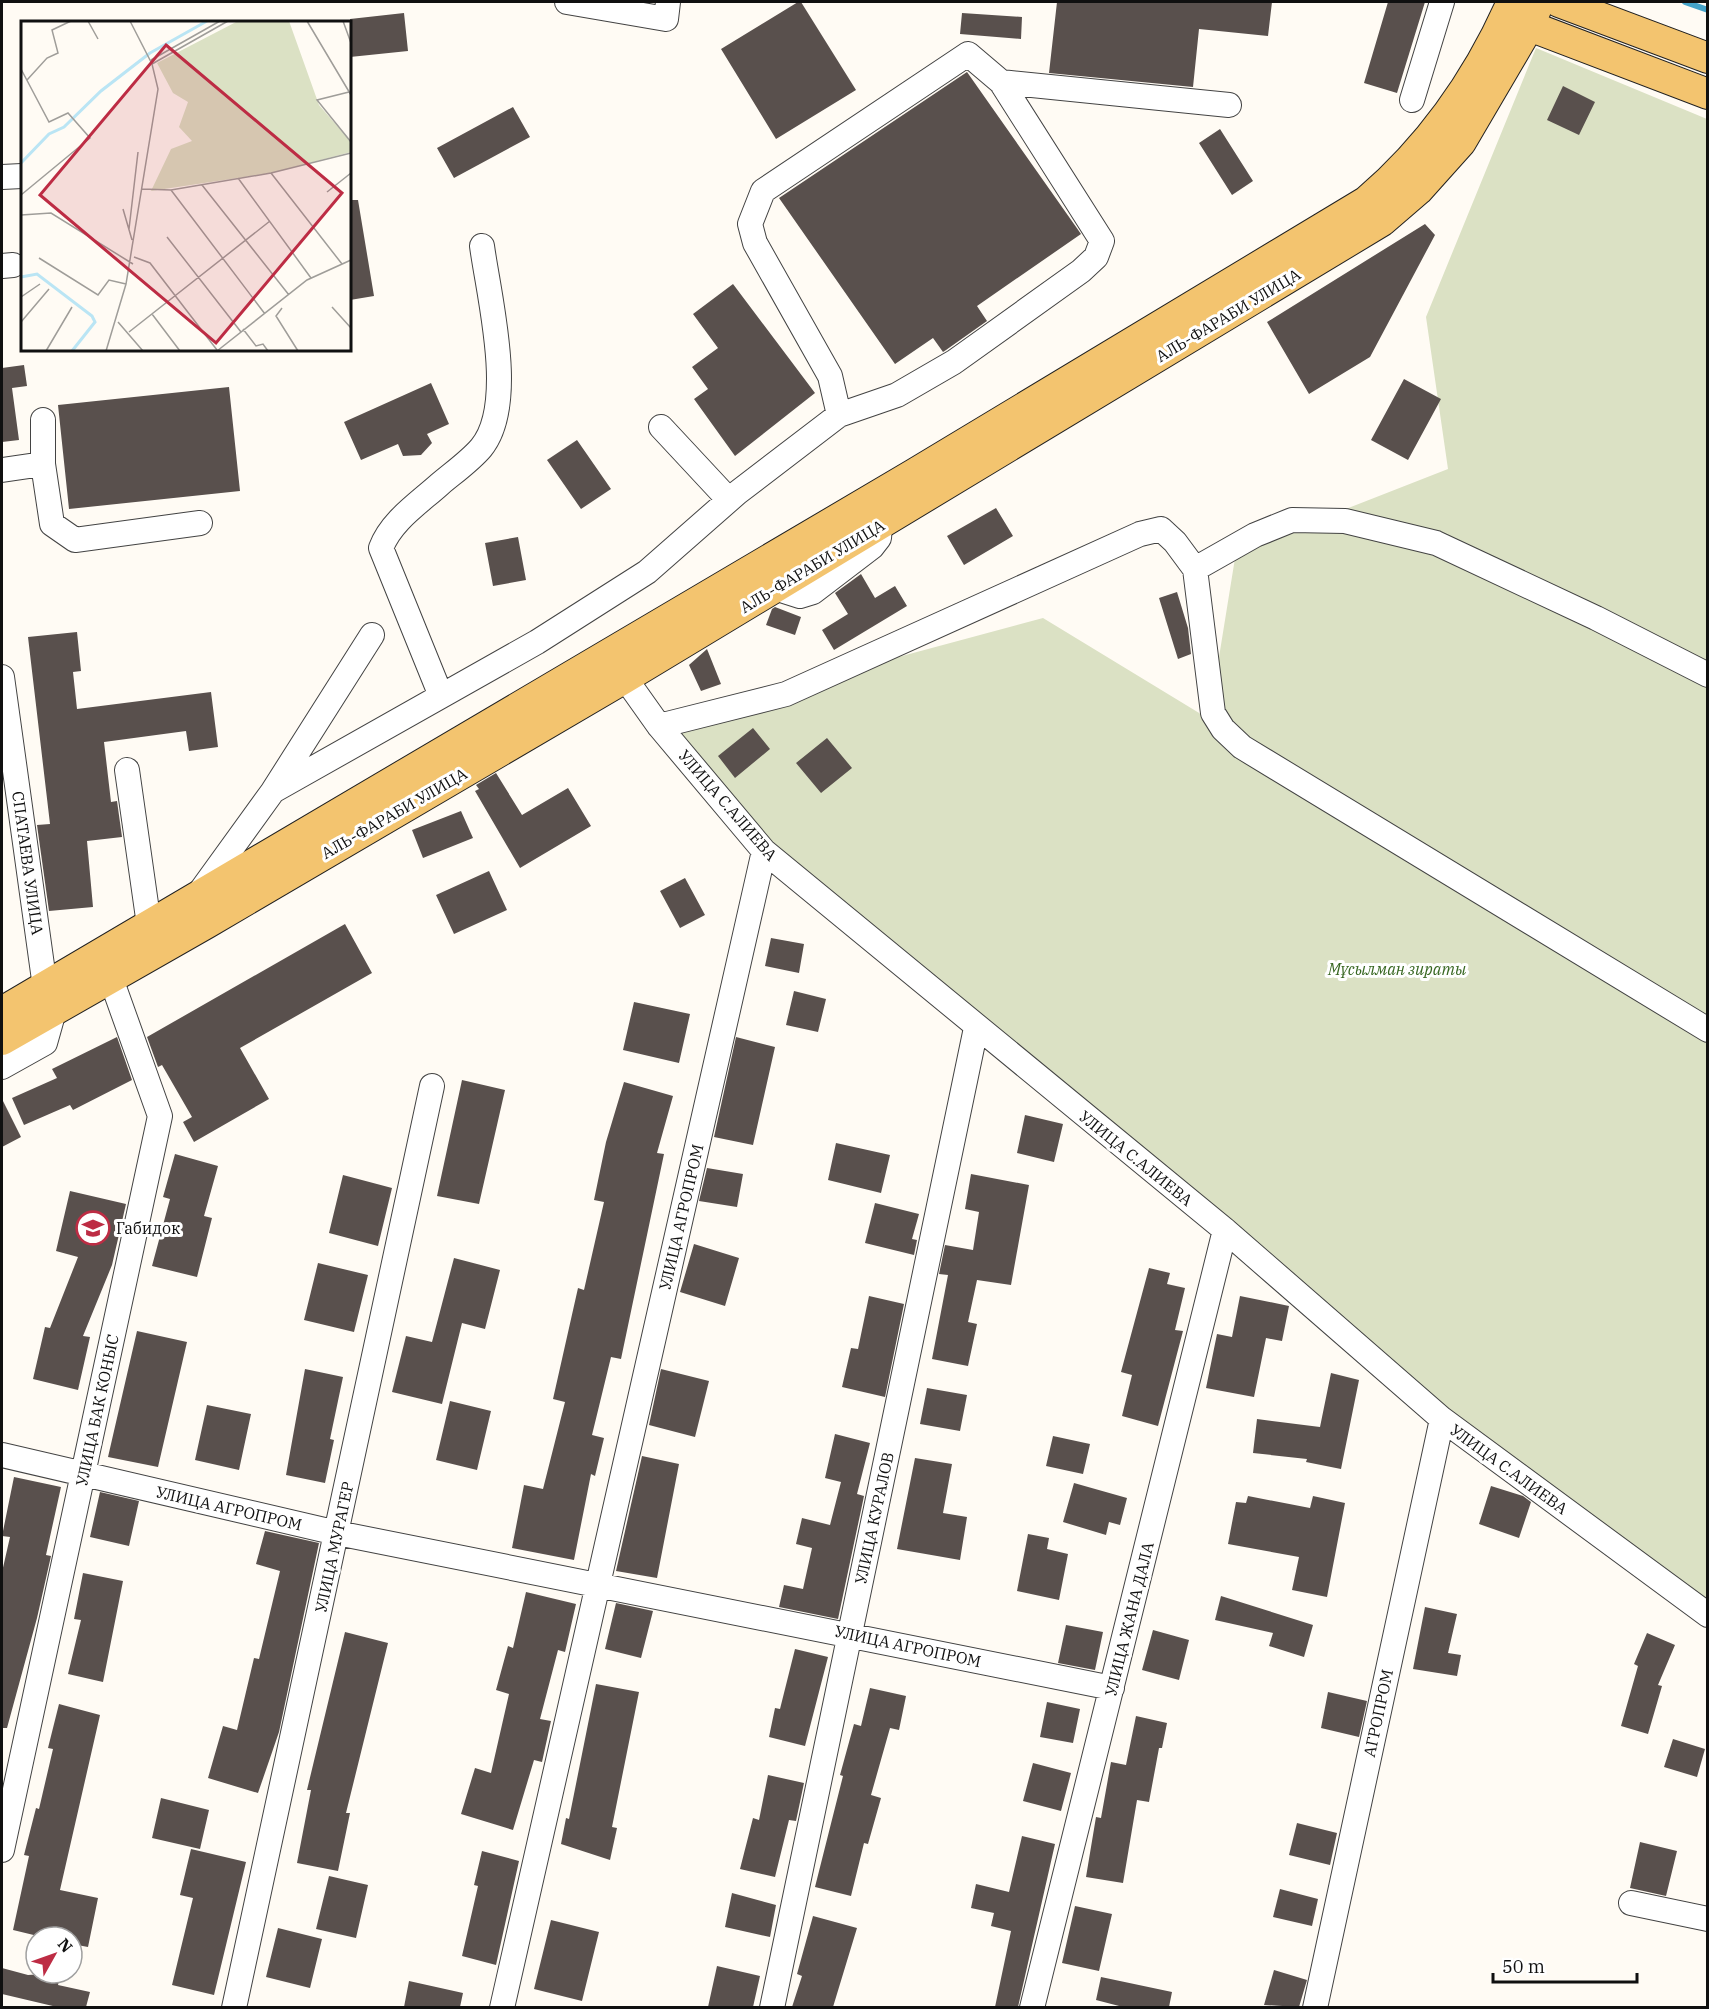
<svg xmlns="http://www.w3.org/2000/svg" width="1709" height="2009" font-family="'IBM Plex Serif',serif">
<rect width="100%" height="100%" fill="#fffbf4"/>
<!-- cemetery -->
<path fill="#dbe1c4" d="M1536,48l171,71v1496l-265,-196 -678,-568 -114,-127 393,-106 166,101 27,-167 212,-83 -22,-152z"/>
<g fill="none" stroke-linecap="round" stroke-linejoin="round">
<!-- stream -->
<path stroke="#44a3c9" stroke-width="6" d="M1685,2l23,8"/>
</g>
<!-- building -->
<path fill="#59504d" d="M798,2h3l55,88 -80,49 -55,-90z
M1057,2h215l-4,34 -69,-7 -6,58 -144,-14z
M1388,2h37l-28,91 -33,-10z
M404,13l4,38 -58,6v-38z
M962,13l60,4 -1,22 -61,-5z
M967,72l114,162 -104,72 10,15 -41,29 -3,2 -10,-14 -38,26 -116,-166z
M1563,86l32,16 -16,33 -32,-15z
M513,107l17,30 -76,41 -17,-30z
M1220,129l33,52 -21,14 -33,-52z
M350,200h8l16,96 -24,4z
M1425,224l10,11 -65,122 -61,37 -42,-72z
M733,284l82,109 -80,63 -41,-57 14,-10 -16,-22 26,-19 -25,-34z
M24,365l3,21 -15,2 7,52 -17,2v-74z
M1404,379l37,20 -33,61 -37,-20z
M431,383l18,41 -22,10 5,9 -11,12 -18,1 -5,-12 -37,16 -17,-38z
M229,387l11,104 -171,18 -11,-104z
M577,440l34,49 -30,20 -34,-49z
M996,508l17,28 -49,29 -17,-29z
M518,537l8,43 -33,6 -8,-43z
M861,574l14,24 20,-12 12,20 -73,44 -12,-20 26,-16 -13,-21z
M1177,592l11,36 3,26 -13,5 -19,-61z
M775,607l26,10 -6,18 -29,-10 6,-16z
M77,632l4,39 -8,1 4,37 134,-17 7,55 -29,4 -3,-20 -82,11 7,60 6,-1 5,36 -35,4 6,66 -44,4 -12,-86 13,-1 -22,-187z
M707,649l14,35 -20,7 -12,-26z
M753,728l17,21 -35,29 -17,-22z
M827,738l25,30 -31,25 -25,-30z
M496,773l26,42 46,-27 23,38 -71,42 -45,-77 4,-2 -3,-4z
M461,811l12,27 -50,20 -11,-28z
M489,871l18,39 -53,24 -18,-39z
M685,878l20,37 -25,13 -20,-37z
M345,924l27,49 -132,75 29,51 -75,43 -11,-20 9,-5 -30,-52 -4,2 -11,-30z
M771,938l33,6 -5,29 -34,-7z
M794,991l32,8 -8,33 -32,-7z
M634,1002l56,12 -11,49 -56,-13z
M117,1037l15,43 -59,30 -3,-5 -46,20 -12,-27 45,-20 -5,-9z
M736,1037l39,10 -22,98 -39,-8z
M462,1080l43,10 -26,114 -42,-8z
M624,1082l49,14 -16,57 7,1 -43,205 -10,-2 -19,78 12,3 -9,38 -4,-2 -17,86 -62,-12 12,-63 19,4 22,-87 -12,-3 25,-111 6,2 20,-88 -10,-2 12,-58z
M2,1099l19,38 -19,10z
M1025,1115l38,9 -9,38 -37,-9z
M836,1143l54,12 -9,38 -53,-13z
M175,1154l43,12 -14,50 8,2 -15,59 -45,-11 18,-67 -7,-2z
M707,1168l36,6 -6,33 -38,-6z
M971,1174l58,11 -18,100 -34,-5 -9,42 9,2 -9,42 -36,-7 16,-84 -9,-1 6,-29 28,5 6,-38 -14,-3z
M343,1175l49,13 -14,58 -49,-13z
M70,1191l56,13 -14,61 -29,71 7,1 -12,53 -45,-11 12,-52 5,1 28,-71 -22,-6z
M875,1203l44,11 -7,25 5,1 -3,15 -49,-12z
M694,1244l45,14 -14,48 -45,-14z
M454,1258l46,12 -15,59 -23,-6 -20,81 -50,-12 14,-56 26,6z
M318,1263l50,12 -14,57 -50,-12z
M1149,1268l21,5 -3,11 18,4 -10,42 8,1 -25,95 -36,-10 10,-41 -11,-3z
M869,1296l35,8 -19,93 -43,-10 9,-39 7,1z
M1240,1296l49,10 -7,35 -16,-3 -12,59 -48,-9 11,-54 15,3z
M137,1331l50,11 -29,125 -50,-10z
M305,1369l38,8 -13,62 4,1 -9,43 -39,-8z
M661,1369l48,12 -14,56 -46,-12z
M1331,1373l28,7 -18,89 -35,-7 1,-3 -54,-6 4,-34 63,8z
M927,1388l40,7 -7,36 -40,-7z
M450,1401l41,10 -14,59 -41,-10z
M207,1405l44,9 -12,56 -44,-10z
M835,1434l35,9 -13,51 7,2 -26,123 -59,-12 5,-22 19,4 9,-41 -16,-4 6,-26 28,7 11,-43 -16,-4z
M1053,1436l37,8 -7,30 -37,-8z
M642,1456l37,8 -22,114 -41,-7z
M915,1458l37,6 -9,49 24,4 -7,43 -63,-11z
M14,1477l47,10 -15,68 5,1 -14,62 -30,110h-5v-156l8,-35 -8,-1z
M1074,1483l53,15 -7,27 -11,-3 -3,13 -43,-13z
M1491,1486l32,10 8,6 -12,36 -40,-14z
M100,1492l39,9 -10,45 -39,-9z
M1248,1496l62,12 3,-12 32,7 -18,94 -35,-7 7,-33 -71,-13 8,-42 10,1z
M265,1531l54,12 -40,189 -21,61 -50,-15 15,-52 14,4 17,-72 5,1 21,-88 -24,-7z
M1028,1534l21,4 -2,11 21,5 -9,46 -42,-9z
M83,1573l40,8 -20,101 -35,-8 13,-54 -7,-1z
M526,1592l50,12 -11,48 -7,-2 -18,69 11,2 -9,41 -8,-2 -21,70 -52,-16 14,-46 16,5 18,-79 -13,-4 12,-44 5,2z
M1221,1596l92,29 -9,32 -35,-11 4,-13 -58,-13z
M616,1603l37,8 -12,47 -36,-9z
M1425,1607l32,7 -9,39 13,2 -4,21 -44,-7z
M1066,1625l37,7 -8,38 -37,-7z
M1153,1630l36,10 -10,40 -37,-10z
M345,1632l43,11 -42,170h4l-12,58 -41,-8 14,-73h-4z
M1647,1633l28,12 -17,40 4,1 -14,48 -27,-8 17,-60 -4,-2z
M795,1649l33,8 -23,89 -36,-9 6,-29 5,1z
M596,1684l43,8 -27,135 5,1 -7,32 -49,-16 5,-26 3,1z
M870,1688l36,8 -7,34 -9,-2 -19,67 10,3 -13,46 -4,-1 -13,53 -36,-9 28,-111 -3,-1 14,-51 7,2z
M1328,1692l39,9 -8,36 -38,-9z
M1047,1702l33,7 -7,34 -33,-6z
M59,1704l41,11 -40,175 38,8 -10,49 -16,-3v-7h-30l-29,-7 16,-74 -5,-1 12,-47 3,1 14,-60 -5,-1z
M1136,1716l31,7 -5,25h-3l-10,54 -12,-2 -14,83 -37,-6 10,-60 5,1 10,-56 15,3z
M1673,1739l32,10 -8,28 -33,-10z
M1033,1763l38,10 -10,38 -38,-10z
M768,1775l36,8 -8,38 -7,-1 -14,57 -35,-8 13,-51 6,2z
M161,1798l48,12 -9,39 -48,-11z
M1297,1823l40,10 -7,32 -41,-10z
M1022,1836l33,8 -37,163h-23l16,-76 -20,-5 3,-13 -23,-5 5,-24 33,8z
M1640,1842l37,9 -11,45 -36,-8z
M191,1849l55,13 -32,133 -42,-10 21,-87 -13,-3z
M482,1851l37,10 -23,104 -34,-9 16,-70 -4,-1z
M329,1876l39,9 -12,53 -40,-9z
M1280,1889l38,10 -6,27 -39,-9z
M732,1893l44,12 -6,32 -45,-10z
M1075,1906l37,8 -13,57 -37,-8z
M813,1916l44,12 -24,79h-41l10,-31 -5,-2z
M551,1920l48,12 -17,69 -48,-12z
M278,1928l44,11 -12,49 -44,-11z
M717,1966l43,10 -7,31h-45z
M2,1968l26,7 33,-2 -3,12 32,7 -4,15h-29l-55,-13z
M1274,1970l33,10 -8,27 -35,-2z
M1101,1977l71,15 -3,15h-46l-27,-7z
M409,1981l54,12 -3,14h-56z"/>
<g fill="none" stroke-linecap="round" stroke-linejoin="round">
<!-- minor casing -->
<g stroke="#434343" stroke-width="26">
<path id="minor" d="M567,2l99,17 2,-17
M1001,82l228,23
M1412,100l30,-98
M2,177l20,-1
M2,266l11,-1
M43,420v44l9,60 23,16 125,-17
M661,427l68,73
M2,470l41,-6
M1195,569l60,-34 37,-15 53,1 91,22 160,75 112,57
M775,588l25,8 13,-4 59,-45 7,-9 1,-12
M615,664l44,62 105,125 461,379 217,189 266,196
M2,677l43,310 9,24 -9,32 -43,24
M441,696l-60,-148c10,-27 38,-45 59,-64 13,-11 30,-23 41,-36 36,-43 8,-150 1,-202
M659,726l127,-32 354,-160 21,-5 14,13 20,27 18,144 10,16 19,18 466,283
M127,770l22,155
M273,791l264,-149 110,-70 90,-79 102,-78 58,-20 57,-33 127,-91 15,-14 6,-16 -101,-159 -33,-28 -205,137 -13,33 5,19 75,133 9,39
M197,896l76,-105 99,-156
M2,1455l335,78 775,155
M2,1850l158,-734 -50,-140
M1631,1903l77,16
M234,2008l198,-922
M502,2008l262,-1157
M772,2008l204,-980
M1032,2008l193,-778
M1315,2008l127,-589"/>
</g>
<!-- major casing -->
<g stroke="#212121" stroke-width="32">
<path id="major" d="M1559,2l149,56
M1511,19l197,75
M2,1012l912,-538 453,-273c64,-55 111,-122 145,-199
M2,1040l205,-117 416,-244 759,-458 36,-31 43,-48 68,-116 10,-24"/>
</g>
<!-- minor -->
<use href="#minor" stroke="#fff" stroke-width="24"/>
<!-- major -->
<use href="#major" stroke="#f3c46f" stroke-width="30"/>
</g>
<!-- icons -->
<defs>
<g id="school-ring" transform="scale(1.725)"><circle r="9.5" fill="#fff" stroke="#bd2c44" stroke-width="1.5"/><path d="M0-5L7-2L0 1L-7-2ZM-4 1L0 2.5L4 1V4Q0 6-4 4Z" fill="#bd2c44"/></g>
</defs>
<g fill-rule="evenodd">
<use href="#school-ring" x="93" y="1228"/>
</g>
<g text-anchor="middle" stroke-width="6" stroke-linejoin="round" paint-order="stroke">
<!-- street labels -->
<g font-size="16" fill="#101010" stroke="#fff">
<text transform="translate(1228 315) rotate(-31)" y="6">АЛЬ-ФАРАБИ УЛИЦА</text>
<text transform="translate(812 566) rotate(-31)" y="6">АЛЬ-ФАРАБИ УЛИЦА</text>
<text transform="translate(728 805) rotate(49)" y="6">УЛИЦА С.АЛИЕВА</text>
<text transform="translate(394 813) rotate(-30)" y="6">АЛЬ-ФАРАБИ УЛИЦА</text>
<text transform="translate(28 863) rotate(82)" y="6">СПАТАЕВА УЛИЦА</text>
<text transform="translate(1136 1158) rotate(39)" y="6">УЛИЦА С.АЛИЕВА</text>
<text transform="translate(681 1217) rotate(-77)" y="6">УЛИЦА АГРОПРОМ</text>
<text transform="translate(97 1410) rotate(-78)" y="6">УЛИЦА БАК КОНЫС</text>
<text transform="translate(1509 1469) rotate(36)" y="6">УЛИЦА С.АЛИЕВА</text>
<text transform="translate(229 1508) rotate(13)" y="6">УЛИЦА АГРОПРОМ</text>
<text transform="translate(874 1518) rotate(-78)" y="6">УЛИЦА КУРАЛОВ</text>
<text transform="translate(334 1547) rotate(-78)" y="6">УЛИЦА МУРАГЕР</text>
<text transform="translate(1129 1619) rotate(-76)" y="6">УЛИЦА ЖАНА ДАЛА</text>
<text transform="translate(908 1646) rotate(12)" y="6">УЛИЦА АГРОПРОМ</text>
<text transform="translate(1378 1713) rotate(-78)" y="6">АГРОПРОМ</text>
</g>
<!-- park labels -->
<g font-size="16" font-style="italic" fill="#386722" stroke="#fff">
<text x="1397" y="975">Мұсылман зираты</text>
</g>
<!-- poi labels -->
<g font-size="16" fill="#101010" stroke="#fff" text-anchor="start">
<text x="116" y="1234">Габидок</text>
</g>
</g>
<!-- overview -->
<g transform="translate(21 21)">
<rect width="330" height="330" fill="#fffbf4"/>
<path d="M217,0h51l30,84 32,37v10l-80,21 -120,18 20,-42 21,-8 -13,-14 9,-25 -15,-9 -16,-30z" fill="#dbe1c4"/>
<path fill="none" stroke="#bae5f4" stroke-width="3" d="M129,32l57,-32M0,142l28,-29 15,-7 37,-36 49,-38M0,256l16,-3 55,42 3,6 -23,29"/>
<path fill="none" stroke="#9f9d99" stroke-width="1.5" d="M67,0l10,18M286,0l44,74M322,0l8,22M130,39l69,-39M131,43l76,-43M0,48l28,53 19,-9 22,25 -69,57M6,59l20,-22 11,-5 -6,-23 19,-9M328,71l-32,8 34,42M250,152l71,91M217,157l73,100M181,164l87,110M121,168l29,1 100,-17 80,-20M150,169l94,124M306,171l24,-19M102,188l9,31M0,194l30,-2 82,51M108,208l9,-77M146,216l74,95M113,236l16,6 67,87M18,237l59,37 11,-15 17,4M0,276l19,-13M311,286l19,21M261,287l-6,8 22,35M131,293l28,37M0,301l28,-33M97,301l25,29M222,308l13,17 7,-2 5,7M108,311l141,-111M25,330l26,-44M85,330l20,-67 32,-195 -6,-25 -22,-43M196,330l90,-71 44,-20"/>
<path fill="#bd2c44" fill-opacity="0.15" stroke="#bd2c44" stroke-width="3" d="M145,24l176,148 -126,150 -176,-148z"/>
<rect width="330" height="330" fill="none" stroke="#101010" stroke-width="3"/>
</g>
<!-- border -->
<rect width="1709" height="2009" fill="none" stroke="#101010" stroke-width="6"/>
<!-- north arrow -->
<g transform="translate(54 1955) rotate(50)"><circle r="28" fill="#ffffff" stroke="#9f9f9f" stroke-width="1.5"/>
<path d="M0-4.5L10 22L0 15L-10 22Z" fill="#bd2c44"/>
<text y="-9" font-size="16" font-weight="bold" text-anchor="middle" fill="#101010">N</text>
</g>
<!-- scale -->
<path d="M1493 1973v9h144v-9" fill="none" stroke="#101010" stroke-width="3"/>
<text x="1502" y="1973" font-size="18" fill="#101010" stroke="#ffffff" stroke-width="4.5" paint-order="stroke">50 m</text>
</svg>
